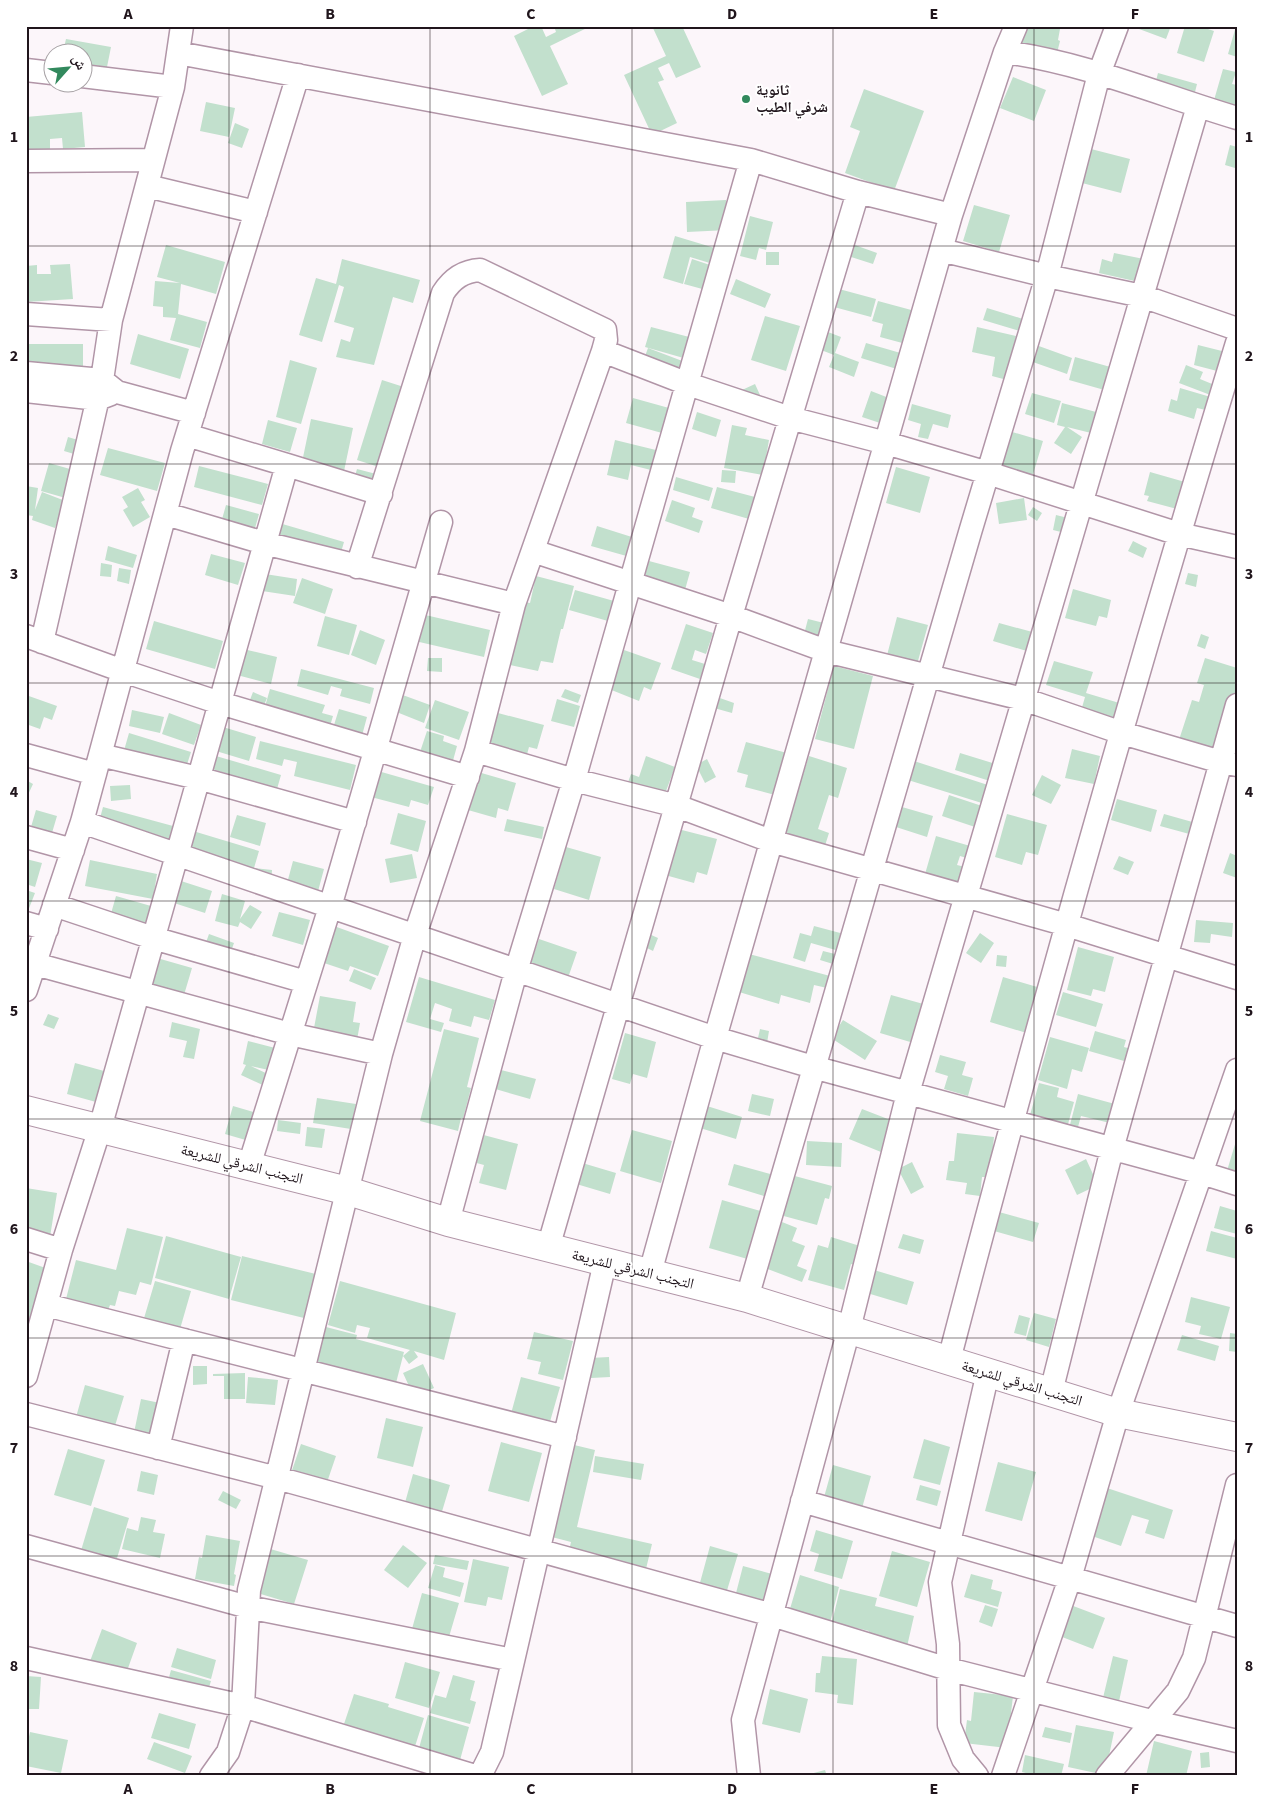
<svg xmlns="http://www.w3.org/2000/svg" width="1263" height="1802" font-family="'Source Sans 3','Noto Naskh Arabic',sans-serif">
<rect width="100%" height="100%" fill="#fcf6fa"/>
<!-- building -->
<path fill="#c2e0cd" d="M534,26h7l5,11 10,-5 -2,-6h37l-41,20 18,38 -26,12 -28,-60z
M652,26h30l19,41 -25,11 -7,-15 -11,5 6,12 -6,2 19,41 -25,12 -28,-60 42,-19z
M1027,26h23l10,3 -2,11 2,1 -6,24 -40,-11z
M1131,26h40l-5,13z
M1185,26h14l15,5 -10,31 -27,-9z
M1236,26h1v31l-9,-3z
M66,39l45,8 -6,30 -23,-4v-21h-19z
M1223,69l13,3 -4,12 5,1v37l-27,-8z
M1158,73l39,11 -5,20 -39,-11z
M1013,77l33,13 -12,31 -34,-13z
M864,89l60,22 -30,80 -49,-18 15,-42 -10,-4z
M206,102l29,6 -6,29 -29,-6z
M82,112l3,35 -22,2 -1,-11 -12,1v10l-23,1 -1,-33z
M235,123l14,6 -7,19 -14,-5z
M1230,145l7,2 -2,21 -10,-3z
M1091,149l39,10 -9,34 -39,-10z
M726,200l2,30 -41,2 -1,-30z
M974,205l36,10 -11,37 -36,-11z
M750,216l23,6 -7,28 -7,-2 -3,12 -16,-4z
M675,236l43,13 -5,15 -23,-7 -7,27 -20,-6z
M852,244l25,9 -4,11 -25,-8z
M166,245l59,17 -9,32 -35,-10 -3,30 29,8 -7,26 -30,-8 6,-22 -13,-1v-10l-10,-1 2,-25 25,2 -23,-6z
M766,252h13v13h-13z
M1114,253l30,6 -5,23 -40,-9 3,-14 10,3z
M342,259l78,21 -7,23 -20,-6 -19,68 -38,-8 5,-18 9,3 4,-14 -20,-6 10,-35 -5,-2 -17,57 -23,-7 17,-57 20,6z
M692,259l21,7 -7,24 -22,-6z
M70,264l3,35 -47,3v-36l11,-1v9h14l-1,-9z
M736,279l35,15 -6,14 -35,-14z
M839,289l37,10 -5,18 -37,-10z
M878,301l37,10 -9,33 -26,-7 3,-13 -11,-3z
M987,308l36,11 -3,12 -37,-11z
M765,316l35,10 -14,45 -35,-11z
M651,327l42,11 -6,21 -42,-12z
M977,327l39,9 -9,44 -15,-4 3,-19 -23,-5z
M828,332l13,5 -6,16 24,9 -5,15 -25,-10 5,-12 -13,-5z
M138,334l51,15 -9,30 -50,-15z
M866,343l38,11 -4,16 -39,-12z
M26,344h57v28h-57z
M1036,345l36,13 -5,16 -37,-13z
M1198,345l28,7 -5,20 -27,-7z
M648,348l37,14 -8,21 -37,-13z
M1075,357l39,11 -6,23 -39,-11z
M290,360l27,8 -16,56 -25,-7z
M1186,365l17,7 -3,7 17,7 -4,10 -34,-13z
M382,380l25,8 -25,80 -25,-8z
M755,384l5,11 -13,6 -5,-11z
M1180,388l34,10 -4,13 -13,-3 -3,11 -26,-8 3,-12 6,2z
M871,391l18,7 -9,25 -18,-6z
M1032,393l29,8 -7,22 -29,-9z
M633,398l36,10 -7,25 -36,-10z
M1062,403l38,10 -5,21 -28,-7 15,10 -11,17 -17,-11 11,-16 -8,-2z
M912,404l39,11 -3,13 -15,-4 -5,15 -10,-2 3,-13 -13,-4z
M697,412l24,8 -5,17 -24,-8z
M311,419l42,9 -10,48 -42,-9z
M268,420l29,8 -7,24 -28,-8z
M732,425l15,3 -2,7 24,5 -6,35 -39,-7z
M1009,431l34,10 -12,40 -34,-10z
M68,437l20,6 -4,14 -20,-6z
M615,440l45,11 -5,20 -24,-6 -3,15 -21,-5z
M108,448l57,15 -8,28 -57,-16z
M49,463l28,8 -8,28 -28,-8z
M199,466l69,18 -6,21 -68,-18z
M896,467l34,10 -10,36 -34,-10z
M357,469l23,6 -4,15 -23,-7z
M722,470l14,1 -1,12 -14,-1z
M1150,472l35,10 -8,27 -30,-8 2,-5 -5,-1z
M676,477l37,11 -4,13 -36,-11z
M26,486l12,2 -3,22 7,-18 26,10 -7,8 -6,18 -23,-8 1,-4 -7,-1z
M717,487l38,10 -6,22 -38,-11z
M138,488l7,12 -4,2 9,15 -17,10 -10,-17 5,-3 -6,-10z
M1024,498l3,22 -28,4 -3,-21z
M672,500l23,8 -3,9 11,4 -4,12 -34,-12z
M226,505l33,9 -7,25 -33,-9z
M1033,507l9,6 -5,8 -9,-6z
M1056,515l12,3 -3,15 -12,-3z
M279,523l65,19 -7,24 -65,-19z
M597,526l38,12 -5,19 -39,-11z
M1133,541l14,7 -4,10 -15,-7z
M108,546l29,9 -4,13 -28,-8z
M211,554l34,9 -7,22 -33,-10z
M649,561l41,11 -7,25 -41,-11z
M101,563l11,2 -1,12 -11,-1z
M119,568l12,2 -2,14 -12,-3z
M1188,573l10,2 -2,12 -11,-3z
M265,574l32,5 -2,17 -33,-5z
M536,576l38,10 -11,43h-2l-8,34 -12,-2 -3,10 -28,-6 15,-63 5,1z
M302,578l31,11 -8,25 -32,-11z
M1073,589l38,11 -4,18 -8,-2 -3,10 -31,-8z
M575,590l39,11 -6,20 -39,-11z
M421,614l69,16 -6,27 -69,-16z
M325,616l32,9 -8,30 -32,-9z
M897,617l31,8 -12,43 -30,-9z
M808,619l16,4 -5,19 -16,-4z
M154,621l69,20 -8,28 -69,-20z
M999,623l37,10 -6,19 -37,-11z
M686,624l27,9 -7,21 -11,-4 -3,10 13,4 -5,15 -29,-10z
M360,630l25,10 -9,25 -25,-10z
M1201,634l8,3 -4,12 -8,-3z
M243,649l34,8 -6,27 -34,-9z
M624,650l37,13 -10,27 -7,-3 -5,14 -30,-12z
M428,658h14v14l-15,-1z
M1205,658l32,10v21l-21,70 -39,-13 15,-46 7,2 5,-17 -7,-2z
M1054,661l39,11 -7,21 40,12 -7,25 -40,-12 6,-21 -39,-12z
M834,666l39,10 -19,73 -39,-10z
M301,669l73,19 -4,16 -30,-8 2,-7 -11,-3 -3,9 -31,-9z
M270,689l55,16 -3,8 11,3 -6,20 -65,-19z
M565,689l16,6 -3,8 -17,-6z
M253,692l14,6 -7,17 -14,-5z
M400,694l30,11 -6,18 -30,-12z
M26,695l31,11 -5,14 -8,-3 -4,12 -14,-5z
M717,697l17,6 -2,10 -18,-5z
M557,699l23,7 -6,21 -23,-6z
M435,700l34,12 -10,28 -34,-12z
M339,709l28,8 -7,26 -19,-5 2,-10 -9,-3z
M132,710l32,7 -4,16 -31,-7z
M169,713l32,12 -7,20 -32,-11z
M498,713l46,12 -7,24 -8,-2 -4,15 -37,-10z
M223,727l33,10 -7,24 -33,-10z
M427,731l17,5 -1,5 14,5 -6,22 -33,-10z
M129,733l62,19 -9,28 -61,-19z
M260,741l96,24 -6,25 -56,-14 3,-14 -13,-3 -2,7 -26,-7z
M746,742l41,11 -12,42 -30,-8 3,-12 -11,-3z
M1072,749l28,7 -6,28 -29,-6z
M960,753l39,12 -6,17 -38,-12z
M216,756l65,19 -8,28 -50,-24 2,-6 -13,-4z
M646,756l29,11 -15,40 -36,-14 7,-19 8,3z
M809,756l38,12 -9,30 -9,-3 -11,34 11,4 -7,22 -41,-12z
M707,759l9,18 -11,6 -9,-18z
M914,761l77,25 -6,18 -77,-24z
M378,771l56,16 -6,18 -17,-5 -2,7 -38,-10z
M478,772l38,11 -8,28 -10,-3 -2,10 -28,-8z
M1042,775l19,10 -10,19 -19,-9z
M26,780l7,4 -7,15z
M130,785l1,14 -20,2 -1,-15z
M949,795l36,12 -7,21 -36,-12z
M1117,799l40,11 -6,22 -40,-12z
M103,807l70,19 -8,27 -69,-20z
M902,807l31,9 -6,21 -31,-10z
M36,810l21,6 -8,27 -23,-6v-11l5,1z
M398,813l28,8 -8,31 -28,-8z
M1007,814l40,11 -9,30 -12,-3 -4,13 -27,-8z
M1164,814l32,9 -3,12 -33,-9z
M237,815l29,8 -6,23 -30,-9z
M507,819l37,8 -2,12 -38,-8z
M678,829l39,10 -10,36 -10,-3 -3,11 -29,-8z
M193,831l66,20 -5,17 18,2 -1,15 -86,-26z
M936,836l41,12 -4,12 -13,-4 -3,9 12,3 -6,24 -40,-11z
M566,847l35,10 -12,43 -35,-11z
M1230,853l7,3v22l-14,-5z
M412,854l5,24 -27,5 -5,-24z
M1119,856l15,6 -6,13 -15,-6z
M26,859l16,4 -7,24 -9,-3z
M90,860l67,14 -4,25 -68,-13z
M293,861l31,8 -7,26 -31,-8z
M181,881l31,10 -7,22 -31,-10z
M26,890l9,3 -9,23z
M222,894l23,7 -5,18 10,-14 12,7 -11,17 -11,-7 -2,5 -23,-6z
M116,896l35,10 -8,28 -35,-10z
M279,912l31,8 -7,25 -31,-9z
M1196,920l37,3 -1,14 -21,-3 -1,9 -16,-1z
M334,926l55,20 -11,30 -28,-10 -2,5 -27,-9z
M814,926l30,8 -5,17 -28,-8 -6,19 -12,-4 7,-25 11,3z
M980,933l14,10 -13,20 -15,-10z
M209,934l25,9 -5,14 -25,-9z
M649,934l9,4 -5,13 -10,-5z
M539,939l38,13 -15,43 -38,-13z
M1078,947l36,10 -9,35 -12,-3 -2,7 -24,-6z
M823,951l12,3 -2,10 -13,-4z
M749,954l81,22 -3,12 -13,-3 -4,18 -29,-8 -2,9 -40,-12z
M997,955l10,1 -1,11 -10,-1z
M157,958l35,10 -11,37 -35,-10z
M354,969l22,9 -5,12 -22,-9z
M419,977l76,23 -6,20 -15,-4 -3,11 -22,-6 3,-12 -17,-6 -5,16 14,4 -3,9 -35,-10z
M1003,977l41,12 -14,45 -40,-12z
M1063,992l40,12 -7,23 -40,-12z
M891,995l36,10 -10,39 -37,-11z
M320,996l36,6 -3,20 7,1 -3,17 -20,-3 1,-5 -24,-4z
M48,1014l11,4 -5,11 -11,-4z
M843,1020l34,21 -12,19 -34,-22z
M172,1022l28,7 -6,30 -11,-2 4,-16 -18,-4z
M444,1029l35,9 -12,49 4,1 -8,31 -2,-1 -3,13 -38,-10z
M760,1029l9,2 -3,18 -10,-2z
M1095,1031l31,9 -2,7 11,3 -4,13 -42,-12z
M625,1033l31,9 -9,36 -14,-4 -3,10 -18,-5z
M1050,1037l39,11 -7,24 -10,-3 -5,20 -29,-9z
M248,1041l31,8 -6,22 -22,-5 21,10 -5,11 -26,-12 5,-10 -3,-1z
M940,1055l26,7 -4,13 11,3 -5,18 -24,-7 4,-13 -13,-4z
M75,1063l29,8 -8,31 -29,-8z
M497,1069l39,10 -6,20 -38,-11z
M1039,1083l20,5 -2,9 17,5 -10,37 -34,-24z
M752,1094l22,5 -4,17 -22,-5z
M1078,1094l37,10 -5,19 -29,-7 -3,11 10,3 -4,15 -18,-5z
M317,1098l39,6 -5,25 -38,-6z
M233,1106l24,7 -8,28 -24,-7z
M707,1106l35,11 -6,22 -36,-11z
M862,1109l31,12 -12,31 -32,-13z
M278,1120l23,3 -1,11 -23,-3z
M307,1127l18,2 -3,19 -17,-2z
M632,1130l40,11 -11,42 -41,-12z
M476,1133l42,11 -12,46 -27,-7 5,-18 -15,-4z
M957,1133l37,4 -4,40h-8l-2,19 -15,-2 2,-11 -21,-3 3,-19h5z
M807,1141l35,2 -1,24 -35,-2z
M1236,1141h1v47l-14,-4z
M1086,1159l12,26 -21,10 -12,-25z
M579,1162l37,11 -6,21 -37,-11z
M912,1162l12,25 -13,7 -13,-25z
M734,1164l40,11 -7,22 -39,-12z
M791,1175l41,11 -3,13 -4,-1 -8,27 -37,-10z
M26,1188l31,5 -7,44 -24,-4z
M722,1200l42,12 -13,48 -42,-12z
M1220,1206l17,5v23l-23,-6z
M999,1212l40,11 -6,19 -39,-11z
M782,1222l15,6 -5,13 13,5 -8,20 10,4 -5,12 -37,-14z
M127,1228l36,9 -12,48 -11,-3 -4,13 -17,-4 -4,15 -5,-1 -2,5 -42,-11 10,-39 40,10z
M1211,1231l26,7v21l-31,-8z
M903,1234l21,6 -4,14 -22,-6z
M166,1236l75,21 -12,42 -74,-21z
M831,1237l29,9 -6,19 -3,-1 -7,26 -36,-10 10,-35 10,3z
M242,1256l78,19 -9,37 -5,-1 -2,7 -73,-18z
M26,1261l25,9 -25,65z
M874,1270l40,12 -7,23 -40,-12z
M155,1281l36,10 -13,45 -36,-11z
M340,1281l116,32 -12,47 -30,-9 4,6 -9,7 -6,-8 7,-6 -43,-12 3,-10 -13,-3 -2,8 -27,-8z
M1191,1297l39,10 -9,32 -22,-5 2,-8 -16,-4z
M1034,1313l22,6 -7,28 -23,-7z
M1019,1315l11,3 -4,18 -12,-3z
M326,1327l31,8 -1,4 48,13 -8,31 -81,-12z
M534,1332l39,9 -10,39 -25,-6 3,-12 -14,-3z
M1230,1333l7,1v18l-8,-1z
M1182,1335l37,11 -4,15 -38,-11z
M609,1357l1,20 -19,1 -1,-20z
M423,1364l11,24 -20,9 -11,-24z
M193,1366h14v18l-14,1z
M245,1373v26h-21v-23h-11v-2z
M248,1377l30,3 -3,25 -29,-2z
M521,1377l39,10 -13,45 -38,-11z
M85,1385l39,11 -13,43 -38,-11z
M141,1399l19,4 -10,48 -19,-4z
M386,1418l37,9 -10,40 -36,-9z
M924,1439l26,8 -10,38 -27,-7z
M501,1442l41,11 -13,49 -41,-11z
M301,1444l35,12 -14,41 -35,-12z
M570,1444l25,6 -18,77 75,17 -7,29 -77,-18 3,-13 -23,-6z
M68,1449l37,11 -14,46 -37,-11z
M595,1456l49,8 -3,16 -48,-8z
M998,1462l38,10 -14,49 -37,-10z
M833,1465l38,11 -12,43 -38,-11z
M141,1471l17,4 -4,20 -17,-4z
M413,1474l37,11 -13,43 -36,-11z
M920,1485l21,6 -4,15 -21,-6z
M1104,1487l69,23 -9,29 -19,-6 4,-13 -17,-5 -11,31 -32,-11z
M223,1491l18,9 -5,9 -18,-9z
M94,1507l35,11 -14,47 -35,-11z
M141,1517l15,3 -3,12 12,2 -5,24 -38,-9 5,-21 11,3z
M816,1530l37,11 -11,38 -28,-8 5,-17 -9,-3z
M206,1535l34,6 -6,33 2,1 -2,11 -39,-7 4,-22 3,1z
M403,1545l24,18 -19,25 -24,-18z
M710,1546l28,8 -13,43 -27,-7z
M267,1548l41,12 -14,44 -40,-12z
M892,1551l38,11 -13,45 -38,-11z
M435,1555l34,6 -2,9 -34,-6z
M473,1559l36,8 -7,33 -14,-3 -2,9 -22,-4z
M435,1565l10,3 -2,9 21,6 -4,14 -32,-9z
M743,1566l29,8 -9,31 -28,-8z
M971,1574l22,6 -2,9 11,3 -4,15 -34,-10z
M800,1575l39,12 -11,44 -41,-12z
M840,1589l37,9 -2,8 39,10 -8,35 -39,-9 2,-11 -37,-9z
M422,1593l37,10 -13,44 -36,-11z
M1068,1604l37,14 -12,31 -36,-14z
M985,1605l13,4 -6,18 -13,-5z
M102,1629l35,14 -15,42 -36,-13z
M177,1648l39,12 -5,19 -40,-12z
M822,1656l35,3 -4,46 -16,-2 1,-8 -23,-3 1,-19h4z
M1113,1656l15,4 -10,46 -16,-4z
M405,1662l35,10 -11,36 -34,-10z
M171,1670l40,11 -7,22 -39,-11z
M453,1675l22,6 -5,19 6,2 -6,22 -40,-11 5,-18 11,3z
M26,1676l15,1 -2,32h-13z
M770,1689l38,10 -8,34 -38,-9z
M974,1692l39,4 -6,52 -43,-5 3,-23 4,1z
M354,1694l35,10 -1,3 36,11 -13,41 -69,-29z
M159,1713l37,11 -7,25 -38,-11z
M428,1715l41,12 -13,48 -41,-12z
M1076,1725l38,7 -9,43 -37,-8z
M1045,1727l27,6 -2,10 -28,-6z
M30,1732l38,8 -7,33 -35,-7v-15z
M1154,1741l38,10 -6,25h-40z
M154,1742l38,14 -7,17 -38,-14z
M1209,1752l1,15 -9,1 -1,-15z
M1025,1755l39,9 -3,12h-24l-15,-4z
M825,1770l2,6h-17v-2z"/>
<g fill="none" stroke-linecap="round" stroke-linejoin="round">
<!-- street casing -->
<g stroke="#b195a7" stroke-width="25">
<path id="street" d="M1005,52c80,11 155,43 232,66
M178,53l573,107 107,32 93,23
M26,70l26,3
M82,76l91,11
M26,161l127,-1
M147,186l109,26
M941,250l106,26 95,20 95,33
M26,314l85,6
M603,351l85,33 102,34 96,25 102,30 191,61 58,13
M26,373l76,7 15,12 77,21
M26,391l72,8 13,-5
M287,465l94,29
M166,514l98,29 250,61
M533,551l198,65 95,35 197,48 99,34 99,29 16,3
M26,636l97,35 97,32 248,74
M42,642l60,-262 9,-60 62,-233 9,-61
M476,751l98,29 103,26 94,35 296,84 170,53
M26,755l69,19
M100,755l98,23 157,44
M82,822l633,216 98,29 389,106 35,11
M26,837l47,13
M54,905l99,33 153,44
M26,923l21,6
M35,964l255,70 91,20
M26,990l56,-168 100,-371 116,-376
M249,1166l81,-259 111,-385
M448,1222l68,-251 58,-191 177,-620
M26,1239l35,11
M548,1248l183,-632 127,-424
M650,1273l65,-235 236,-823 54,-163 11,-26
M747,1298l224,-769 76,-253 52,-202 18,-48
M46,1305l519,132
M949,1360c89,-341 185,-680 288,-1017
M26,1376l35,-126 39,-122 187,-663 -100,-30
M1051,1392l61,-243 125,-444
M26,1414l251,64 495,137 176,54 203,52 86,20
M158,1448l26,-108
M802,1501l435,125
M26,1546l222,61 265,53
M26,1658l217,48 232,70
M211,1776l17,-24 15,-46 6,-116 132,-536 34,-119 61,-184 38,-147 89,-253 3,-11 -1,-10 -125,-60c-17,1 -28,9 -37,23l-86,274
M480,1776l12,-24 113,-490
M749,1776l-6,-56 106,-391 59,-236 290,-987
M977,1776l-14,-17 -14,-34 -1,-81 -8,-62 48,-210
M1003,1776l67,-198 48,-165 119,-343
M1107,1776l71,-85 16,-33 43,-173"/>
</g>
<!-- primary casing -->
<g stroke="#b195a7" stroke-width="30">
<path id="primary" d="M26,1110l322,81 100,31 299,76 371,115 119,24"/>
</g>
<!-- street -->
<use href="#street" stroke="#fff" stroke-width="22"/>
<!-- primary -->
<use href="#primary" stroke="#fff" stroke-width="28"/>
</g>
<!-- grid -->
<path fill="none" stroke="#20151c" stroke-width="1" stroke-opacity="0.55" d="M229,26v1750M430,26v1750M632,26v1750M833,26v1750M1034,26v1750M26,246h1211M26,464h1211M26,683h1211M26,901h1211M26,1119h1211M26,1338h1211M26,1556h1211"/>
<!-- markers -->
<circle fill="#32895d" stroke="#fff" stroke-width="2" cx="746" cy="99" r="5"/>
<g text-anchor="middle" stroke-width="4" stroke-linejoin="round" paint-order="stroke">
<!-- poi labels -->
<g font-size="15" font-weight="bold" fill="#20151c" stroke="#fff" text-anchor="start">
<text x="756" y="95">ثانوية<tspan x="756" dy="17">شرفي الطيب</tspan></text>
</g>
<!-- street labels -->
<g font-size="15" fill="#20151c" stroke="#fff">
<text transform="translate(242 1164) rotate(14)" y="5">التجنب الشرقي للشريعة</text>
<text transform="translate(633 1269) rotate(14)" y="5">التجنب الشرقي للشريعة</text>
<text transform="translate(1022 1383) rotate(17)" y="5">التجنب الشرقي للشريعة</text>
</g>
</g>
<!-- border -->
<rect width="1263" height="1802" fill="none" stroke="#ffffff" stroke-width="55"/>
<!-- north arrow -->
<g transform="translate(68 68) rotate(63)"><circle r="24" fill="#ffffff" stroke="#a6a1a4"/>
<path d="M0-4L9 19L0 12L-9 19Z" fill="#32895d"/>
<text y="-8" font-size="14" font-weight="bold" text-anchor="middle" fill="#20151c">ش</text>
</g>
<rect x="28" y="28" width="1208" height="1746" fill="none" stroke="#20151c" stroke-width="2"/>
<g font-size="16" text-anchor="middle" font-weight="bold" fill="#20151c">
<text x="128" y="19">A</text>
<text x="330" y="19">B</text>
<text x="531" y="19">C</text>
<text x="732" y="19">D</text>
<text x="934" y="19">E</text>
<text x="1135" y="19">F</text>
<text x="14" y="142">1</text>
<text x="1249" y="142">1</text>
<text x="14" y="361">2</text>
<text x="1249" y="361">2</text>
<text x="14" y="579">3</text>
<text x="1249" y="579">3</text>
<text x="14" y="797">4</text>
<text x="1249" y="797">4</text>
<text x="14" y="1016">5</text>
<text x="1249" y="1016">5</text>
<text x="14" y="1234">6</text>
<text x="1249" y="1234">6</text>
<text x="14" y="1453">7</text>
<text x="1249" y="1453">7</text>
<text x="14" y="1671">8</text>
<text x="1249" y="1671">8</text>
<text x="128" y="1794">A</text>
<text x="330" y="1794">B</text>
<text x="531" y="1794">C</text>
<text x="732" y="1794">D</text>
<text x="934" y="1794">E</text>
<text x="1135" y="1794">F</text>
</g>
</svg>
